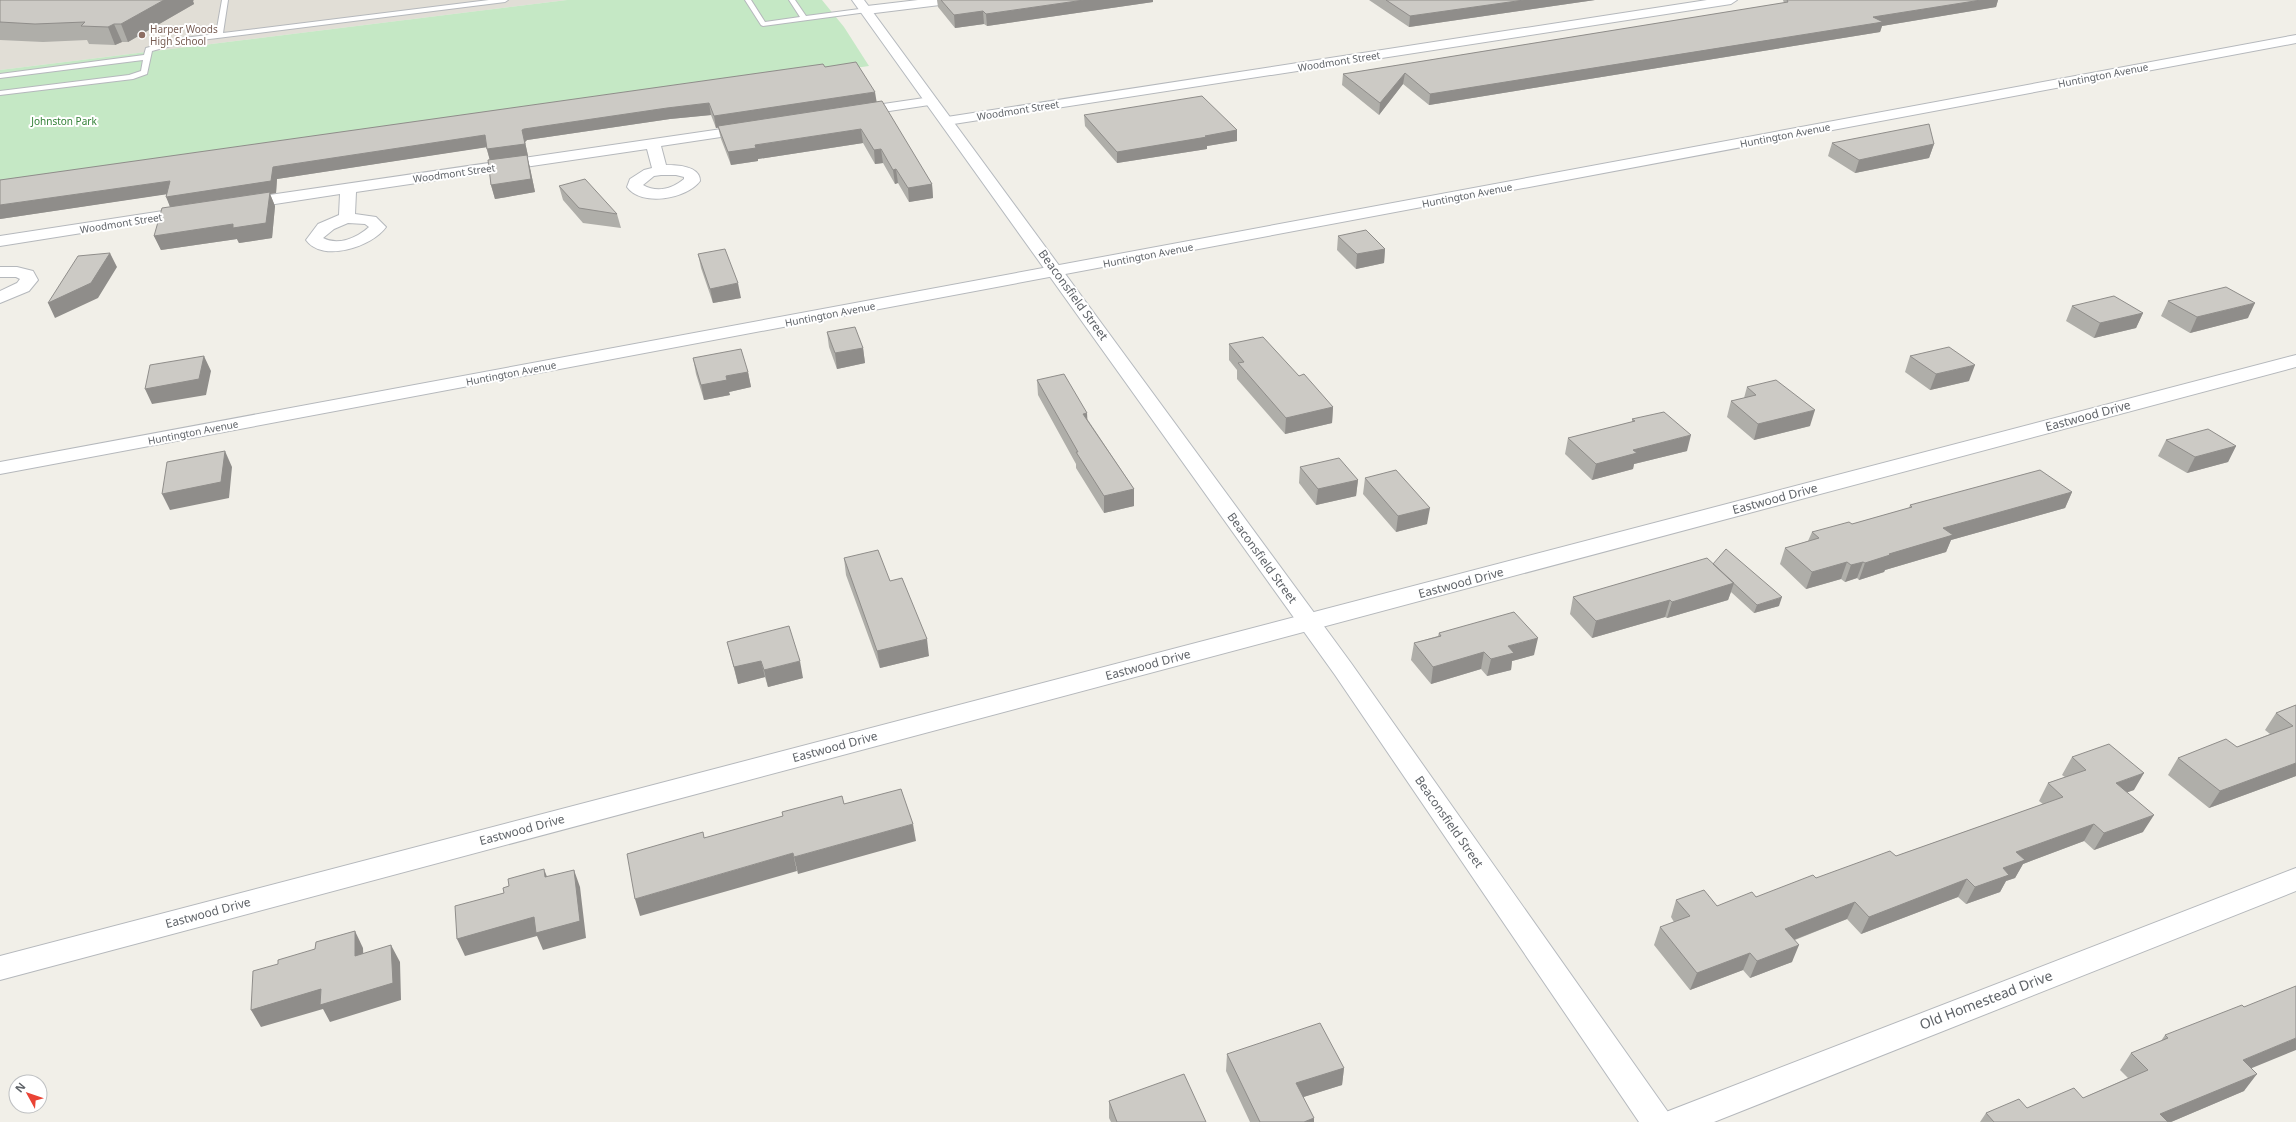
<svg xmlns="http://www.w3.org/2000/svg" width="2296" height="1122" font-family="'Noto Sans',sans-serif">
<rect width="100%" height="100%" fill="#f1efe8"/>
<!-- education -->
<path fill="#e1ded6" d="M0,0h567l-567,70z"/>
<!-- green -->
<path fill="#c5e8c5" d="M567,0h255l22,27 25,39 -869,124v-120z"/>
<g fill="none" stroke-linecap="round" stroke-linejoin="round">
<!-- lane casing -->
<g stroke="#b5b8bc" stroke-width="2">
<path id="lane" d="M222,0h6l-5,33 266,-33h19l-3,2 -320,40 -33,9 -5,23 -14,5 -133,16v-4l129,-16 12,-4 2,-11 -143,18v-4l144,-19 2,-7 38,-10 32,-4z
M745,0h6l14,22 35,-5 -11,-17h6l11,16 61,-8 3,2 -3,2 -104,14 -2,-1z"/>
</g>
<!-- street casing -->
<g stroke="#b5b8bc" stroke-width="2">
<path id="street" d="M918,0h36l-6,4 -81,10 -6,-4 6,-4z
M1707,0h30l-6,4 -784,121 -7,-4 7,-4z
M2296,35v8l-2296,431v-12z
M931,97l7,4 -2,3 -80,12 -7,-4 7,-4z
M749,125l5,1 2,3 -2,3 -93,14 5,19c12,0 34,1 34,16 -13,18 -59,26 -73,6l3,-8 14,-9 8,-2 -5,-19 -291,43 -1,22 21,3 10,10c-14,20 -64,36 -80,13l12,-16 21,-9 1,-21 -98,15 -6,-2 -2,-3 2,-3 6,-2zM661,175h15l8,2v2c-12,10 -27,14 -41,6l11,-9zM348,223l17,1 4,3c-12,11 -31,19 -46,11l11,-9z
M189,207l6,2 2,3 -2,3 -195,31v-10z
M0,267h17l16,4 5,9 -9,11 -29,12v-12l17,-8 3,-4 -4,-2h-16z
M2296,355v12l-2296,613v-24z
M2296,868v23l-582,231h-53l5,-10z"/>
</g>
<!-- secondary casing -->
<g stroke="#b6babf" stroke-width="2">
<path id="secondary" d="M852,0h12l487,663 317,449 5,10h-34l-304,-447z"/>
</g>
<!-- lane -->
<use href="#lane" fill="#fff" fill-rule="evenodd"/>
<!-- street -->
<use href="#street" fill="#fff" fill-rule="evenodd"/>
<!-- secondary -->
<use href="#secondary" fill="#fff" fill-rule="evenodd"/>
</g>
<!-- wall -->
<path fill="#afaea9" d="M0,0l193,1 1,3 -66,38h-6l-7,3 -26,-1 -2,-4 -44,2 -43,-2z
M937,0h216v2l-166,24 -3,-2 -29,4 -17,-21z
M1369,0h226l-186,27z
M1783,0h215l-2,7 -114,19 -2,6 -451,73 -26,-21 -24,31 -37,-30 1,-11 441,-71z
M825,67l51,34 56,83 1,14 -24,4 -11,-19 -3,1 -12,-21 -8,1 -12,-21 -105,16v2l-27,4 -10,-26 -3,-12 -2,1 -5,-13 -41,4 -143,21 -2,2 3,14h-1l3,12 5,24 -40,7 -4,-14 -1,-25 -4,-13 -209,32 -1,14 -6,1 5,12 -3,32 -33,5 -2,-4 -76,11 -7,-14 16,-29 -4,-13 -166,25v-39z
M1084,115l153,15v11l-30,5v3l-90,14 -32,-37z
M1832,143l102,1 -5,14 -74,15 -27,-17z
M559,186l58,28 4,14 -38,-5 -20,-23z
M1338,236l47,13 -1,14 -28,6 -19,-19z
M698,254l43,44 -28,5 -12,-35z
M2168,301l80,17 -58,15 -29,-17z
M2072,306l71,7 -7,15 -42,10 -28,-17z
M827,332l36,16 2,15 -28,6 -8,-22z
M1229,344l70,32 34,31 -1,16 -47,11 -48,-55v-9l-8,-10z
M1910,356l59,25 -39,9 -25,-18z
M693,358l55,14 3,15 -22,5 1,3 -26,5 -8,-26z
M1037,380l51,40 46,69v17l-30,7 -28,-45v-4l-38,-69z
M1747,387l63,39 -56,14 -27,-23 4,-16 13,-3z
M1632,419l55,32 -53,13 -1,5 -41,11 -27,-26 3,-16 64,-16z
M2166,440l70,6 -8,16 -41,11 -29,-17z
M1300,467l58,13 -2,16 -40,9 -17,-22z
M1365,478l62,46 -31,8 -33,-38z
M2072,492l-7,16 -114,32 -5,12 -61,18 -1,2 -25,8 -2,-2 -12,4 -4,-3 -35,10 -26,-25 5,-16 23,-7 4,-9 40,-8 57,-16 1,-3z
M844,558l46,23 39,75 -49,12 -34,-93z
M1713,564l66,42 -25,7 -23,-21 -3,8 -61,18 -2,-1 -73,21 -22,-24 3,-17z
M1439,633l95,22 -22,6 -1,9 -24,6 -6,-7 -50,15 -20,-24 3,-17 24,-7z
M727,642l76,36 -35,9 -3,-10 -27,7z
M2296,705v71l-87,32 -41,-33 10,-17 59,-11 33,-13 -5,-4 11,-17z
M2072,757l62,33 -7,2 16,40 -49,18 -10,-9 -61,23 -8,14 -9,3 -6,11 -34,12 -8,-7 -97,37 -14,-15 -52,21 -3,22 -42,16 -7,-8 -53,20 -36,-45 6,-18 14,-5 -3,-5 5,-17 41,6 39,-9 60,-19 80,-22 147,-52 -4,-3 9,-18 17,-6 -3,-2z
M2165,1035l86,33 -7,23 -73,31h-191l6,-9 41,-5 56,-10 45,-20 -8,-8 11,-17 30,-12z
M1227,1054l117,14 -2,17 -39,12 11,25h-64l-24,-51z
M1109,1101l97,21h-95l-2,-4z"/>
<!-- shaded-wall -->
<path fill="#8f8d8a" d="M164,0h30l-1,1 1,3 -66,38 -7,-18z
M1084,0h69v2l-166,24 -1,-12z
M1524,0h71l-186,27 1,-11z
M1981,0h17l-2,7 -114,19 -2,6 -451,73 1,-11 443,-77z
M983,11l1,13 -29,4 -1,-13z
M114,24l8,18 -7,3 -7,-18z
M1405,73l-2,11 -24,31 1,-12z
M875,92l2,12 -161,24 -2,-12z
M709,103l2,12 -41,4 -143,21 -2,2 3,14h-1l3,12 5,24 -40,7 -4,-14 -1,-24 -3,-12 37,-20 143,-21z
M861,129l2,14 -105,16v2l-27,4 -3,-13 27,-7z
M1237,130v11l-30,5v3l-90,14v-11z
M485,135l3,12 -211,32 -1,14 -6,1 5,12 -3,32 -33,5 -2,-4 -76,11 -7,-14 79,-12 33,-1 -95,-14 -5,-12 107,-30z
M1934,144l-5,14 -74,15 4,-13z
M881,149l2,14 -8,1 -1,-14z
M896,169l2,14 -3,1 -2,-14z
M170,181l5,12 -175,26v-14z
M932,184l1,14 -24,4 -1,-14z
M1385,249l-1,14 -28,6 1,-15z
M110,253l7,14 -19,31 -43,20 -7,-15z
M738,283l3,15 -28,5 -3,-14z
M2255,303l-7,15 -58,15 7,-16z
M2143,313l-7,15 -42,10 6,-15z
M863,348l2,15 -28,6 -2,-16z
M204,356l7,15 -5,24 -54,9 -7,-15z
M1975,365l-6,16 -39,9 6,-16z
M748,372l3,15 -22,5 1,3 -26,5 -3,-15 25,-9z
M1333,407l-1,16 -47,11 1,-16z
M1815,410l-5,16 -56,14 4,-16z
M1087,413l1,16 -5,-15z
M1691,435l-4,16 -53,13 -1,5 -41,11 4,-16 37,-14z
M2236,446l-8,16 -41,11 8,-16z
M225,451l7,16 -3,31 -59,12 -8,-16z
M1358,480l-2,16 -40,9 2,-16z
M1134,489v17l-30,7v-17z
M2072,492l-7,16 -114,32 -5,12 -61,18 -1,2 -25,8 6,-17 78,-35z
M1430,508l-3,16 -31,8 2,-16z
M1847,562l-6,17 -35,10 6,-17z
M1863,562l-6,16 -12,4 6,-17z
M1734,583l-6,17 -61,18 5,-16z
M1782,597l-3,9 -25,7 3,-8z
M1670,600l-5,17 -73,21 4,-17z
M1538,638l-4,17 -22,6 -1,9 -24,6 4,-17 17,-13z
M927,639l2,17 -49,12 -3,-17z
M1484,652l-3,17 -50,15 2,-17z
M761,661l4,16 -27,7 -4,-17z
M800,661l3,17 -35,9 -4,-17z
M2296,763v13l-87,32 11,-17z
M2144,773l-10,17 -28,10 10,-17z
M2154,815l-11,17 -49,18 10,-17z
M913,824l3,17 -118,33 -4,-17z
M2094,824l-10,17 -61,23 -8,14 -9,3 -6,11 -34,12 9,-17 28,-19 13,-16z
M793,853l4,18 -157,45 -5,-17z
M544,869l7,18 -6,-10z
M574,870l6,17 6,51 -43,12 -6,-14 -72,20 -8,-17z
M1967,879l-9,18 -97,37 8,-17z
M1855,902l-8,17 -69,27 7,-17z
M355,931l8,17 1,25 -9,-17z
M391,945l9,17 1,38 -71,22 -7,-13 -62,18 -10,-17z
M1799,945l-7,17 -42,16 7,-17z
M1750,953l-7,17 -53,20 7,-17z
M2296,1038v12l-66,27 13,-17z
M1344,1068l-2,17 -48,15 2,-17z
M2257,1074l-13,17 -73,31h-16l5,-8z
M1314,1118v4h-10z"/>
<!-- building -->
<path fill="#cccac5" stroke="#8f8d8a" d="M0,0h164l-43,24h-7l-6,3 -27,-1 4,-4 -50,2 -35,-2z
M941,0h143l-98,14 -3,-3 -29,4z
M1386,0h138l-114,16z
M1787,0h194l-108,17 10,5 -453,72 -25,-21 -25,30 -37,-29 445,-72z
M856,62l19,30 -161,24 -5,-13 -42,5 -143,21 -2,1 3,14 -38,5 -2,-14 -212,32 -2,14 -105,16 4,-16 -170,24v-25l823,-116 2,3z
M1202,96l35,34 -32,6 2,1 -90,15 -33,-37z
M882,101l50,83 -24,4 -12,-19 -3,1 -12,-21 -7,1 -13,-21 -106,16 1,3 -28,4 -10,-26z
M1929,124l5,20 -75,16 -27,-17z
M527,155l4,24 -40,6 -3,-25z
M585,179l32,35 -38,-6 -20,-22z
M270,192l-4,31 -33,5v-4l-79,12 8,-28z
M1366,230l19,19 -28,5 -19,-18z
M725,249l13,34 -28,6 -12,-35z
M110,253l-19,30 -43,20 30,-47z
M2226,287l29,16 -58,14 -29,-16z
M2114,296l29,17 -43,10 -28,-17z
M855,327l8,21 -28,5 -8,-21z
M1263,337l36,39 5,-2 29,33 -47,11 -48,-55 6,-1 -15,-18z
M1949,347l26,18 -39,9 -26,-18z
M741,349l7,23 -22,4 1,4 -26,5 -8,-27z
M204,356l-5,23 -54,10 5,-24z
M1064,374l23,39 -4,1 51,75 -30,7 -28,-44h2l-41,-72z
M1776,380l39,30 -57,14 -27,-23 25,-6 -9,-8z
M1664,412l27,23 -58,15 4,3 -41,11 -28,-26 67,-17 -3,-2z
M2208,429l28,17 -41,11 -29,-17z
M225,451l-4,31 -59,12 5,-32z
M1339,458l19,22 -40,9 -18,-22z
M1396,470l34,38 -32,8 -33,-38z
M2040,470l32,22 -129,36 10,7 -64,19 1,1 -25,8 -2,-1 -12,3 -4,-3 -35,10 -27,-24 34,-10 -7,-6 37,-10 3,2 60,-17 -2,-2z
M1726,549l56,48 -25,8 -44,-41z
M878,550l12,31 12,-3 25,61 -50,12 -33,-93z
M1707,558l27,25 -62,19 -2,-2 -74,21 -23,-24z
M1514,612l24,26 -30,8 6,7 -23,6 -7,-7 -51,15 -19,-24 27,-7 -2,-3z
M789,626l11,35 -36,9 -3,-9 -27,6 -7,-25z
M2296,705v58l-76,28 -42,-33 48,-19 11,8 56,-21 -17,-13z
M2109,744l35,29 -28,10 38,32 -50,18 -10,-9 -78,28 9,8 -22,8 6,7 -34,12 -8,-8 -98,38 -14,-15 -70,27 14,16 -42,16 -7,-8 -53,20 -37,-46 30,-11 -14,-16 28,-10 13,16 35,-14 4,5 57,-22 3,3 74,-27 6,5 167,-59 -15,-14 38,-13 -14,-13z
M901,789l12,35 -119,33 -1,-4 -158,46 -8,-45 76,-22 1,6 79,-22 -1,-4 60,-16 2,8z
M544,869l1,8 29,-7 6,51 -44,12 -2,-16 -77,22 -2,-33 49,-13 -1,-5 6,-2 -1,-7z
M355,931v25l36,-11 2,38 -73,22 1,-16 -70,21 2,-39 25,-7v-4l37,-11 1,-7z
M2296,986v52l-53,22 14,14 -97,40 8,8h-174l-8,-9 33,-14 8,9 47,-20 9,10 65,-28 -17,-17 37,-15 -3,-3 77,-30 2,2z
M1320,1023l24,45 -48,15 18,35 -10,4h-44l-33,-68z
M1184,1074l22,48h-89l-8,-21z"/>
<!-- markers -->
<circle fill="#8d6e63" stroke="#fff" stroke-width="1.5" cx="142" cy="35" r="4"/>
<g text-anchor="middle" stroke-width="4" stroke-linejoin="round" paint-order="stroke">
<!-- far-education labels -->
<g font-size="10" fill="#785e54" stroke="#fff" text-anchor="start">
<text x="150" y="33">Harper Woods<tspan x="150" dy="12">High School</tspan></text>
</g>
<!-- far-street labels -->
<g font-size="10" fill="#5f6368" stroke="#fff">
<text transform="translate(1339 61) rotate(-9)" y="4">Woodmont Street</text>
<text transform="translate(2103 75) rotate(-11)" y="4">Huntington Avenue</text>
<text transform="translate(1018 110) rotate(-9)" y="4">Woodmont Street</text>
<text transform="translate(1785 135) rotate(-11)" y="4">Huntington Avenue</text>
<text transform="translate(454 173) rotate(-8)" y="4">Woodmont Street</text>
<text transform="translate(1467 195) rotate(-11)" y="4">Huntington Avenue</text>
<text transform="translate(121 223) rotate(-9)" y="4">Woodmont Street</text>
<text transform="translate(1148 255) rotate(-11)" y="4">Huntington Avenue</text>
<text transform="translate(830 314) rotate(-11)" y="4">Huntington Avenue</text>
<text transform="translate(511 373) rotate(-11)" y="4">Huntington Avenue</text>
<text transform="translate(193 432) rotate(-11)" y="4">Huntington Avenue</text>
</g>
<!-- far-park labels -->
<g font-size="10" fill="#348238" stroke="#fff">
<text x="64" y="125">Johnston Park</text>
</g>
<!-- street labels -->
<g font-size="12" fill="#5f6368" stroke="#fff">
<text transform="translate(1073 295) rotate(54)" y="4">Beaconsfield Street</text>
<text transform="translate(2088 416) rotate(-15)" y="4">Eastwood Drive</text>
<text transform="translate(1775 499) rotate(-15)" y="4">Eastwood Drive</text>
<text transform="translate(1262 558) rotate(54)" y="4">Beaconsfield Street</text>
<text transform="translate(1461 583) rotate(-15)" y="4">Eastwood Drive</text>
<text transform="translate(1148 665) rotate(-15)" y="4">Eastwood Drive</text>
<text transform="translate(835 747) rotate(-15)" y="4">Eastwood Drive</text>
<text transform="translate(1449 822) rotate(55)" y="4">Beaconsfield Street</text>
<text transform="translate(522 830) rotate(-15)" y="4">Eastwood Drive</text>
<text transform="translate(208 913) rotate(-15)" y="4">Eastwood Drive</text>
</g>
<!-- near-street labels -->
<g font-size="14" fill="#5f6368" stroke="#fff">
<text transform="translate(1986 1000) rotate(-21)" y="5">Old Homestead Drive</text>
</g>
</g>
<!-- north arrow -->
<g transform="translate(28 1094) rotate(310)"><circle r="19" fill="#ffffff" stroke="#bfc1c3"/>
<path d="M0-3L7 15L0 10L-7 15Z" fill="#ea4335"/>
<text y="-6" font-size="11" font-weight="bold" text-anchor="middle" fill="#5f6368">N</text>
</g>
</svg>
